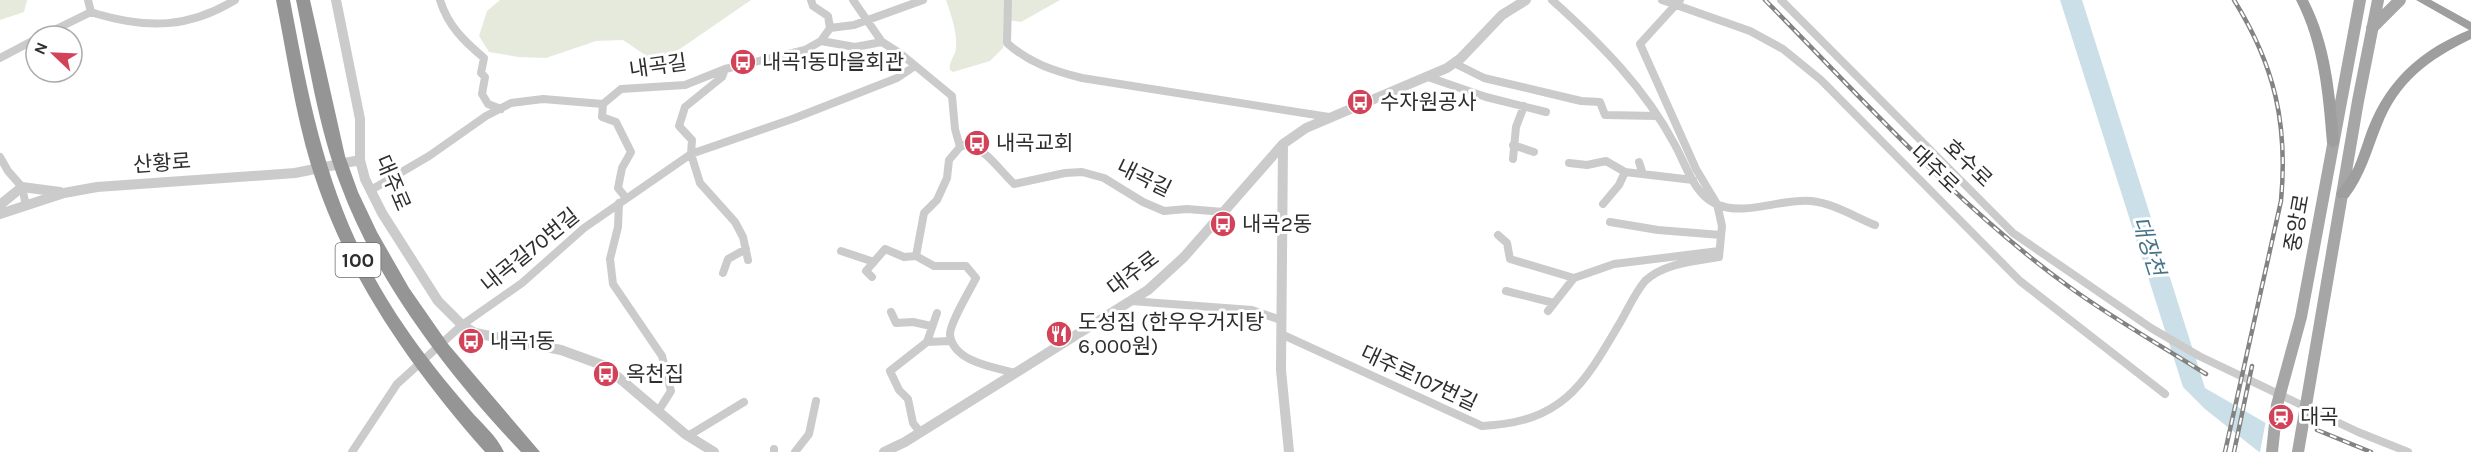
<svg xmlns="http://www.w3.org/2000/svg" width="2471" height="452" font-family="Karla,'Noto Sans KR',sans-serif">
<rect width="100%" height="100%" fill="#fff"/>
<!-- green -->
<path fill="#e5eadd" d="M0,0h27l-3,12 -24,8z
M500,0h251l-71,49 -26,12 -31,-21 -27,1 -50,17 -28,-1 -29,-5 -10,-16 8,-25z
M946,0h114l-39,22 -15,-2 -3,28 -13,13 -37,11 -3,-2c-2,-9 6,-14 6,-23 1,-16 -5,-32 -10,-47z"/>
<!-- water -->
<path fill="#cbdfe8" d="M2060,0h22l123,388 111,64h-57l-54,-43 -22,-22z"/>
<!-- pier -->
<path fill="#fff" d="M2266,420l51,28 2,4h-59z"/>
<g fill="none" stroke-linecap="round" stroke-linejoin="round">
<!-- minor -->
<path stroke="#cbcbcb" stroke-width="8" d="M88,0l3,12 6,2c51,15 92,14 138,-14
M440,0c8,26 24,41 44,58l-3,15 4,4 -3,17 6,10 13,5
M811,0l2,6 15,10 2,12
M853,0l29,42 19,12 51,42 3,33 5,18 -11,13 -2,18 -10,22 -13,13 -8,43 18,10h32l10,12c-6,12 -26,45 -26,56 2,28 46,34 66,39
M1008,0l-1,43c22,20 47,28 75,35l247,39
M1552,0c48,43 93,88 123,145 11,20 19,49 41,59 29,13 65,-6 95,-3 22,2 44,16 64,24
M1662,0l88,31 33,18 38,31 199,201 145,113
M1781,0l232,233 138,95 48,28 159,76 50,20
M42,36l49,-24
M821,41l34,6 27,-5
M0,58l36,-19
M1454,63l30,15 97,23 19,1 5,13 52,1
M1428,77l58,20 60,15
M603,104l-1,13 14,5 15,30 -9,16 -4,20 8,10
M1513,145l21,7
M960,147l9,-4c19,10 30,26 45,41l51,-11 17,-1 22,6 39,24 21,9 23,-2 37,3
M0,157l8,14 14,16 4,19
M1513,159l3,-32 8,-21
M1639,162l4,12
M1569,163l18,2 19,-4 19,11 68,8
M371,190l58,-34 57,-40 25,-13 32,-4 60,5 18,-15 64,-4 40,-16 80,-19 16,-9 9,-13 24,-3 69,-25
M619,203l-1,24 -8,32 3,25 49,72 9,35 -12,19
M1603,204l16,-19 6,-13
M1610,222l48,8 63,5
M1498,235l9,8 3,16 64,19
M841,251l33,11
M748,260l-5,-23 -8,-15 -35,-39 -9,-29 104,-36 102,-40 18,-12
M723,273l5,-14 18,-10
M872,277l-6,-6 19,-22 19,8 12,-1
M1506,291l48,12
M1131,301l121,9 29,10
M1548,311l26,-33 40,-14 105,-13
M891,312l5,11 17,-1 18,4
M1281,334l201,92c81,-4 101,-40 139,-105 8,-14 14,-28 24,-40 19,-18 50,-20 74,-24l3,-31 -5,-22 -21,-35 -56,-125 40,-44
M927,342l10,-29
M920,432l-7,-9 -5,-24 -9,-9 -9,-19 37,-29 24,-1
M688,436l56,-34
M774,449v3
M352,452l45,-68 65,-59 60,-42 62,-55 107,-74 1,-14 -13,-14 6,-19 37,-30 3,-8
M795,452l14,-18 7,-33"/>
<!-- tertiary -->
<path stroke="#cbcbcb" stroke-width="10" d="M336,0l24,119v41l5,19 17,34 56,88 24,24 13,8 86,17 44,16 80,68 29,18
M1283,144l-2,226 8,82
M0,205l22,-18 38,5
M0,214l64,-21 33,-6 198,-14 65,-13
M884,452l21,-10 243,-152 36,-33 99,-113 23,-16 141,-60 14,-10 41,-43 24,-15"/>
<!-- primary -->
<path stroke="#a6a6a6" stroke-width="12" d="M2372,28l28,-28
M2272,452l5,-47 24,-88 59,-317
M2298,452l60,-351 20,-101"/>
<!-- trunk -->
<path fill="#9e9e9e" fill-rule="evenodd" d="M2296,0h12c23,45 27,93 31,143l-6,5 -6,-5c-4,-50 -8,-98 -31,-143z
M2416,0h15l40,22v17c-43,21 -72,42 -90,88 -10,25 -16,49 -33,71h-10l-2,-4c6,-9 13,-17 18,-27 7,-16 11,-33 18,-48 20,-44 53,-71 97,-89z"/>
<!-- motorway -->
<path fill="#959595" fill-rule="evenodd" d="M276,0h14c23,122 41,218 113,324 20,30 43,58 67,86 11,13 27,26 34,42h-19c-75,-85 -140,-177 -174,-287 -16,-53 -24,-110 -35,-165z
M296,0h14l35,156 13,36 19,40 32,56 39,56 92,108h-19c-71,-75 -144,-169 -180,-266 -23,-59 -32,-124 -45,-186z"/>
<!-- rail casing -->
<g stroke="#838383" stroke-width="4.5">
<path id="rail" d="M1765,0c97,98 191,205 303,286 44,32 92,59 138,88
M2317,430l54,22
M2225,452l56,-251c7,-77 -6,-135 -47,-201
M2234,452l18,-86"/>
</g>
<!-- rail -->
<use href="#rail" stroke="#fff" stroke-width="2" stroke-dasharray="7" stroke-linecap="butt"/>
</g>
<!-- icons -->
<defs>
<g id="bus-disc" transform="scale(1.35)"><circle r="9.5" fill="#d24359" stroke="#fff"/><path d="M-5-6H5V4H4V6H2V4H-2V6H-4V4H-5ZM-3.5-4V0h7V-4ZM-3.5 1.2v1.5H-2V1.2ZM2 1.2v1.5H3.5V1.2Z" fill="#fff"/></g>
<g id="restaurant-disc" transform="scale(1.35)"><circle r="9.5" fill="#d24359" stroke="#fff"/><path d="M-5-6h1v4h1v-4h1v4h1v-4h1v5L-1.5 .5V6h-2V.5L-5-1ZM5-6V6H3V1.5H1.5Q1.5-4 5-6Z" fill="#fff"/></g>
<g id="station-disc" transform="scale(1.35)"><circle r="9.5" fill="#d24359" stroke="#fff"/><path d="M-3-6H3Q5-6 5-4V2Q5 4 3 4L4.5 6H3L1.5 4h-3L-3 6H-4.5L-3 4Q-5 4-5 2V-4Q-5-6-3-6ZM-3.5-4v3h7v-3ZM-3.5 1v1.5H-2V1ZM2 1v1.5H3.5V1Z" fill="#fff"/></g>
</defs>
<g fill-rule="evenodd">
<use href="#bus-disc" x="743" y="62"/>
<use href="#bus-disc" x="1360" y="102"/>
<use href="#bus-disc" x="977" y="143"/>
<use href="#bus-disc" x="1223" y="224"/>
<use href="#restaurant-disc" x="1059" y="334"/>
<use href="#bus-disc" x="471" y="341"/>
<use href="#bus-disc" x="606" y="374"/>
<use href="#station-disc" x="2281" y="417"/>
</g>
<g text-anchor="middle" stroke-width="6" stroke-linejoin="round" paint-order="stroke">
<!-- shield labels -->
<rect fill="#fff" stroke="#6d6d6d" stroke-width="1.5" x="335.5" y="243" width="45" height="34" rx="4.5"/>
<g font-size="20" font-weight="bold" fill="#2e2e2e">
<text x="358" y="267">100</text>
</g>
<!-- poi labels -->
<g font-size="21" fill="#2e2e2e" stroke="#fff" text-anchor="start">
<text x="762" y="69">내곡1동마을회관</text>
<text x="1380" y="109">수자원공사</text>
<text x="996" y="150">내곡교회</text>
<text x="1242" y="231">내곡2동</text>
<text x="1078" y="329">도성집 (한우우거지탕<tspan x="1078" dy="24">6,000원)</tspan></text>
<text x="490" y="348">내곡1동</text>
<text x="626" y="381">옥천집</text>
<text x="2300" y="424">대곡</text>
</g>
<!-- street labels -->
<g font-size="21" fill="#2e2e2e" stroke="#fff">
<text transform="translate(658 66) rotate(-8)" y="7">내곡길</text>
<text transform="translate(162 163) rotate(-4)" y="7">산황로</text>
<text transform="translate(1968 163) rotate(44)" y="7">호수로</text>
<text transform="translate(1935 169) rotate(44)" y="7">대주로</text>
<text transform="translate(1144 178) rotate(26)" y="7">내곡길</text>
<text transform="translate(393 183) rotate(67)" y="7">대주로</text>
<text transform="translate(2297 223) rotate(-80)" y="7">중앙로</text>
<text transform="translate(530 250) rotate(-39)" y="7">내곡길70번길</text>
<text transform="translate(1133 273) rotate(-37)" y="7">대주로</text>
<text transform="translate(1419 378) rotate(25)" y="7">대주로107번길</text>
</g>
<!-- water labels -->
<g font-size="22" font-style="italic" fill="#457387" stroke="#fff">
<text transform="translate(2149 246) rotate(72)" y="8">대장천</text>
</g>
</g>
<!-- north arrow -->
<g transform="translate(54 54) rotate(293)"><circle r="28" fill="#ffffff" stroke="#ababab" stroke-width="1.5"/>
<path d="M0-4.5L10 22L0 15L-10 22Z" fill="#d24359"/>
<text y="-9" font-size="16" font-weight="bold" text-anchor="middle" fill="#2e2e2e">N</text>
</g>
</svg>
